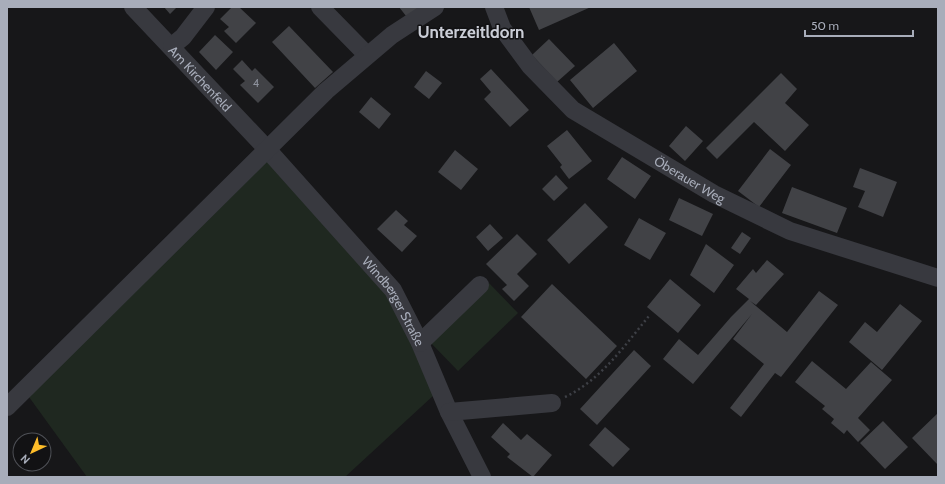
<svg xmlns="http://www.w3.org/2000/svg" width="945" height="484" font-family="Cabin,sans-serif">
<rect width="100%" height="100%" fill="#171719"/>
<!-- green -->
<path fill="#1f2820" d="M267,153l121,139 46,103 -89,82h-258l-58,-80z
M489,283l29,30 -60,58 -29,-30z"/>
<!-- building -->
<path fill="#414246" d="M164,7h13l-7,7z
M232,7h7l17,16 -20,20 -12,-12 5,-4 -9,-8z
M399,7h27l-16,14z
M529,7h62l-52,23z
M289,26l44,46 -18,16 -43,-46z
M215,35l18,17 -17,18 -17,-18z
M549,39l26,27 -18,16 -25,-27z
M614,43l23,28 -44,37 -23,-28z
M242,60l10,11 3,-3 19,19 -16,16 -18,-18 5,-4 -12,-12z
M491,69l38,41 -19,17 -26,-28 7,-7 -11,-13z
M426,71l16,12 -13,16 -15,-12z
M781,73l16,16 -12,14 24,22 -24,26 -31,-29 -37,37 -11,-11z
M371,97l20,17 -12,15 -20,-17z
M686,126l17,15 -18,20 -16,-15z
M567,130l25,31 -23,18 -9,-12 2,-2 -15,-19z
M770,149l21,16 -32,42 -21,-16z
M455,150l23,19 -17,21 -23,-18z
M622,157l29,19 -16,23 -28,-20z
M860,168l37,14 -14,35 -25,-10 7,-16 -12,-4z
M556,175l12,13 -14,13 -12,-12z
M792,187l55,21 -10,25 -55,-20z
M679,198l34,16 -11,22 -33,-16z
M585,203l23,24 -39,37 -22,-24z
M396,210l12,11 -4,4 13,11 -15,16 -25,-23z
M639,218l27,15 -16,27 -26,-15z
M490,224l13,14 -15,13 -12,-14z
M742,232l9,6 -11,16 -9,-6z
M517,234l20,20 -20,20 12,12 -15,15 -12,-12 5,-4 -21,-21z
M706,244l28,21 -20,28 -24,-18z
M767,260l17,14 -28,31 -6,-4 37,31 32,-41 19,14 -57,72 -6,-4 -34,44 -11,-9 34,-44 -31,-25 19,-25 -59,70 -30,-25 16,-20 19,16 33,-38 18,-18 -13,-10 17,-20 3,4z
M670,279l31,26 -23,28 -31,-26z
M552,284l65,62 -31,33 -65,-62z
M900,304l22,17 -40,49 -33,-28 16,-20 12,10z
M634,350l17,16 -54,59 -17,-16z
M812,361l34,28 25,-27 21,18 -34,38 12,12 -12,12 -11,-12 -3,4 -13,-11 3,-4 -12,-10 3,-3 -30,-24z
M938,413v52l-26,-27z
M883,421l25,26 -23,22 -25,-26z
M503,423l18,17 6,-6 25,21 -19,22 -26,-20 3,-3 -19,-17z
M605,427l25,22 -17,18 -24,-22z"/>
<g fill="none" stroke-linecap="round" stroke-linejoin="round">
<!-- path -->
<path stroke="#3e4046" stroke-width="2.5" stroke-dasharray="2 3" stroke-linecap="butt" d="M565,397c36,-17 60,-52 84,-81"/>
<!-- minor -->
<g stroke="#38393f" stroke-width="18">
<path id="s1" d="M133,7l134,142 126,141 27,53 29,69 33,65"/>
<path d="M320,7l47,48"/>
<path id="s2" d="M494,7l8,21 28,38 43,44 141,84 76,37 148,47"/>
<path d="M172,46l11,-9 23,-30"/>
<path d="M420,343l60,-58"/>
<path d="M7,407l319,-316 66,-56 43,-28"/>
<path d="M449,412l103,-9"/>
</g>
</g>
<g text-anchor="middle" stroke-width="3" stroke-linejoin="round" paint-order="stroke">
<!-- number labels -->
<g font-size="11" fill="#8e929d">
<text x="256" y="87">4</text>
</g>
<!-- street labels -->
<g font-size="13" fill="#a8adba" stroke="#121214">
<text dy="5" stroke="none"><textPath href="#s1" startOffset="98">Am Kirchenfeld</textPath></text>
<text dy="5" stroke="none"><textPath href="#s2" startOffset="267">Öberauer Weg</textPath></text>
<text dy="5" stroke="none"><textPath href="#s1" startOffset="394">Windberger Straße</textPath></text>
</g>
<!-- district labels -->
<g font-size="17" font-weight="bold" fill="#cacdd6" stroke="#121214">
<text x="471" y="38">Unterzeitldorn</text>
</g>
</g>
<!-- border -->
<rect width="945" height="484" fill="none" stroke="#a8adba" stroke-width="16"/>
<!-- north arrow -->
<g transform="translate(32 452) rotate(224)"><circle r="19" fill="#121214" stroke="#4e5056"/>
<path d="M0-3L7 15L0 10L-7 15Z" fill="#ffbd29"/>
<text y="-6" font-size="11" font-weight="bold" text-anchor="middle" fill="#a8adba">N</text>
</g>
<!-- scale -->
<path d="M805 30v6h108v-6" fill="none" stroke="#a8adba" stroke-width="2"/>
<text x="811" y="30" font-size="12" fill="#a8adba" stroke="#121214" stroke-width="3" paint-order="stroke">50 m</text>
</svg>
